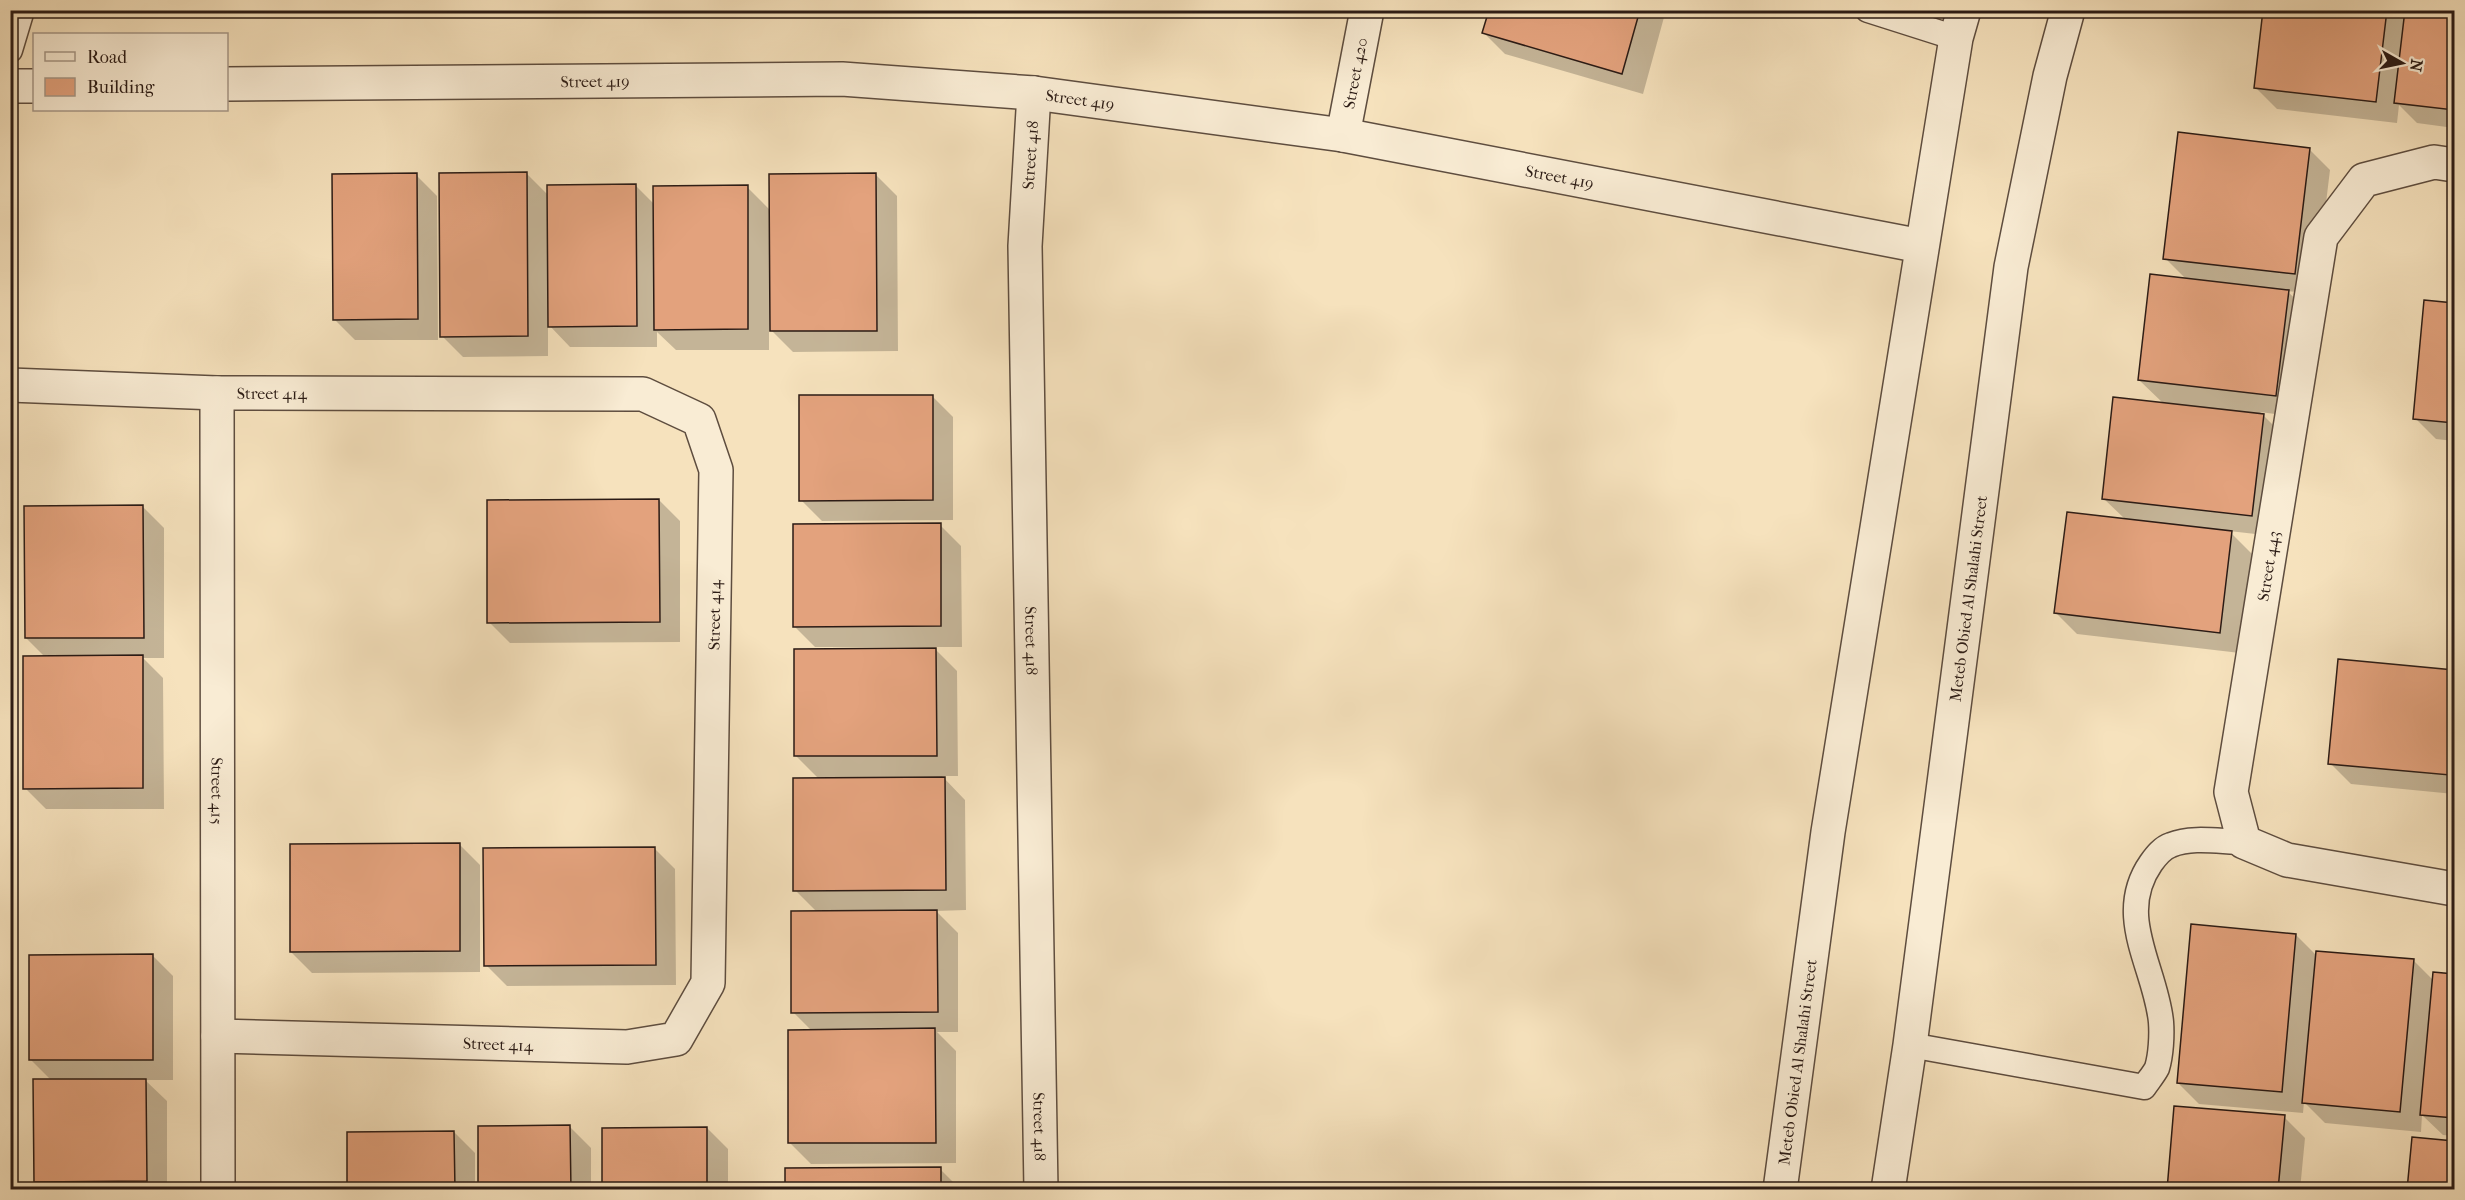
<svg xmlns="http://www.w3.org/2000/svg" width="2465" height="1200" font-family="'IM FELL French Canon',serif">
<rect width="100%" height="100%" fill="#f6e2bd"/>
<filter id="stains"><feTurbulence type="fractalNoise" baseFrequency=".00333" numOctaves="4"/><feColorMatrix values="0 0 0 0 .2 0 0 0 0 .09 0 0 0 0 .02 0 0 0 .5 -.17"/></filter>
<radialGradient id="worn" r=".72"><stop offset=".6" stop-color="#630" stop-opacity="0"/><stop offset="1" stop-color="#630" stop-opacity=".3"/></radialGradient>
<!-- shadow -->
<path fill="#0003" d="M1490,10h176l-23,84 -138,-40 -21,-21z
M2265,10h189v118l-37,-5 -18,-18 -2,18 -120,-14 -21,-21z
M2309,149l21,21 -15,124 -28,-3 22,21 -12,105 -37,-5 24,24 -11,100 -44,-5 23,23 -12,99 -163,-19 -21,-21 70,-93 -23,-22 61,-94 -25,-24 48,-100 -22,-22z
M526,173l23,23 87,-10 19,19 92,-18 24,24 105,-36 21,21 1,155 -105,1 -21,-21v-63h-3v82h-93l-19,-18v15h-87l-22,-23v32l-85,1 -21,-21z
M416,175l21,21 1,144h-83l-21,-21z
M2426,302l28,2v137l-18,-2 -21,-21z
M932,396l21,21v103l-131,1 -21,-21z
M659,500l21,21v121l-170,1 -21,-21z
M143,507l21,21v130h-21l20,20 1,131h-118l-21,-21 20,-131 -19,-19z
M940,525l21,21 1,101h-147l-21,-21z
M936,650l21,21 1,105h-16l23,24 1,110 -30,1 22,22v99h-21l19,19v112l-145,1 -21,-21 22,-112 -19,-19 24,-100 -22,-22 24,-111 -23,-23z
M2339,661l115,11v122l-103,-10 -21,-21z
M459,844l21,21v107l-168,1 -21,-21z
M654,848l21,21 1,116 -169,1 -21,-21z
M2296,935l21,21 97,5 19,19 1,-6 20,2v160l-11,-1 -21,-20 -1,17 -96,-9 -21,-21 -1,11 -104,-9 -21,-21z
M152,955l21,21v104h-28l22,21v89h-123l-9,-9 17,-100 -21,-21z
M2284,1117l21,21 -5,52h-132z
M570,1127l21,21v42h-111z
M707,1128l21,21v41h-125z
M454,1132l21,21v37h-126z
M2414,1139l40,3v48h-45z
M940,1169l21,21h-174z"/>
<!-- building -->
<path fill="#e3a27d" stroke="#2b1b15" stroke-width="1.5" d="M1489,10h151l-18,64 -140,-41z
M2263,10h124l-11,92 -122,-14z
M2405,10h49v100l-60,-7z
M2178,132l132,16 -15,126 -132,-15z
M527,172l1,164 -88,1 -1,-164z
M417,173l1,146 -85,1 -1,-146z
M876,173l1,158h-107l-1,-157z
M636,184l1,142 -89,1 -1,-142z
M748,185v144l-94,1 -1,-144z
M2150,274l139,16 -13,106 -138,-16z
M2424,300l30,3v120l-41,-4z
M799,395h134v105l-134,1z
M2113,397l151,17 -12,102 -150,-17z
M659,499l1,123 -173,1v-123z
M143,505l1,133h-119l-1,-132z
M2067,512l165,19 -12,102 -166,-20z
M941,523v103l-148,1v-103z
M936,648l1,108h-143v-107z
M143,655v133l-120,1v-133z
M2338,659l116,11v59l-4,46 -122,-11z
M945,777l1,113 -153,1v-113z
M460,843v108l-170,1v-108z
M655,847l1,118 -172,1 -1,-118z
M937,910l1,102 -147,1v-102z
M2191,924l105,10 -14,158 -105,-9z
M2316,951l98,8 -14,153 -98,-9z
M153,954v106h-124v-105z
M2433,972l21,2v144l-34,-3z
M935,1028l1,115h-148v-113z
M33,1079h113l1,102 -113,1z
M2174,1106l111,9 -7,75h-111z
M570,1125l1,65h-93v-64z
M707,1127v63h-105v-62z
M454,1131l1,59h-108v-58z
M2412,1137l42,4v49h-47z
M941,1167v23h-156v-22z"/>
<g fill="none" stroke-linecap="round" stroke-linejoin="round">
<!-- service casing -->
<g stroke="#5e4d3f" stroke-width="27">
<path id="service" d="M1868,10l88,28
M10,50l12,-40
M1910,1045l234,42c4,-6 10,-13 13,-19 4,-13 5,-33 4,-46 -5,-54 -47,-106 -10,-159 5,-7 11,-15 20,-18 22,-9 50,-3 73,-3"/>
</g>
<!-- minor casing -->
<g stroke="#5e4d3f" stroke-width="36">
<g id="minor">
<path id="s1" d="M226,84l616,-5 192,14 309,42 578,111"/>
<path d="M10,86h24"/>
<path id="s2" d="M1034,93l-9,153 16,944"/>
<path id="s3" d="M1343,135l24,-125"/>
<path d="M2454,165l-20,-3 -70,18 -43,57 -90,555 13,50 43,18 167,29"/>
<path id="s4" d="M10,385l207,8 426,1 56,26 17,50 -8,513 -32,56 -49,8 -409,-11"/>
<path id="s5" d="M217,393l1,797"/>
</g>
</g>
<!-- tertiary casing -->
<g stroke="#5e4d3f" stroke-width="36">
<g id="tertiary">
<path id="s6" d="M1780,1190l48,-358 128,-794 8,-28"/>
<path id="s7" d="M1888,1190l22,-145 101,-778 39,-191 18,-66"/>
</g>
</g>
<!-- service -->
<use href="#service" stroke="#f9ecd4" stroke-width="24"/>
<!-- minor -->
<use href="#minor" stroke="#f9ecd4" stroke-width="33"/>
<!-- tertiary -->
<use href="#tertiary" stroke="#f9ecd4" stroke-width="33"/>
</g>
<g text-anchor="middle" stroke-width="4.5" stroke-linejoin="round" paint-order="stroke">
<!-- street labels -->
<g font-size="16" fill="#2b1b15" stroke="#f9ecd4">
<text dy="6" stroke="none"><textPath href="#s3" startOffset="63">Street 420</textPath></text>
<text dy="6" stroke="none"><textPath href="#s1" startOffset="369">Street 419</textPath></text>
<text dy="6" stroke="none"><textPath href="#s1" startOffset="855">Street 419</textPath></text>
<text transform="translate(1030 155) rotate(-86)" y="6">Street 418</text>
<text dy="6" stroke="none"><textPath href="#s1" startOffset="1341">Street 419</textPath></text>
<text dy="6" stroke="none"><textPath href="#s4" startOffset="262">Street 414</textPath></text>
<text transform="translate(2268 566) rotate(-81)" y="6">Street 443</text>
<text dy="6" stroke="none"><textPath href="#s7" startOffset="597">Meteb Obied Al Shalahi Street</textPath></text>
<text transform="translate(714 615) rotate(-89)" y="6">Street 414</text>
<text dy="6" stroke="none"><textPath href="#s2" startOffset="548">Street 418</textPath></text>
<text dy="6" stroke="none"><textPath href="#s5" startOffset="398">Street 415</textPath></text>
<text transform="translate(498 1044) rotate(2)" y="6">Street 414</text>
<text dy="6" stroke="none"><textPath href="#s6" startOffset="129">Meteb Obied Al Shalahi Street</textPath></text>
<text dy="6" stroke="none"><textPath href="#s2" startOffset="1034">Street 418</textPath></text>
</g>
</g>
<!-- margin -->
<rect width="2465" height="1200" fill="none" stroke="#f6e2bd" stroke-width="36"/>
<rect x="12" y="12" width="2441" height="1176" fill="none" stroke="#2b1b15" stroke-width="3"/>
<rect x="18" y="18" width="2429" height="1164" fill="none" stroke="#2b1b15" stroke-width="1.5"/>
<!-- legend -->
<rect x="33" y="33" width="195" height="78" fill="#f9ecd4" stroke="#a79888" stroke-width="1.5"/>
<rect x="45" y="52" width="30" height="9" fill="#f9ecd4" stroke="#a79888" stroke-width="1.5"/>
<text x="87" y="63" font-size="18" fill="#2b1b15">Road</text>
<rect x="45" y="78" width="30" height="18" fill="#e3a27d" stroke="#a79888" stroke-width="1.5"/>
<text x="87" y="93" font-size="18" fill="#2b1b15">Building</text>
<!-- north arrow -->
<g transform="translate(2402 63) rotate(99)" stroke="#f9ecd4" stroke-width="4.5" paint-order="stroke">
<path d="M0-4.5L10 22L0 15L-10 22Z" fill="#2b1b15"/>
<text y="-9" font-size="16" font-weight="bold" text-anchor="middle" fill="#2b1b15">N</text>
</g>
<rect width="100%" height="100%" filter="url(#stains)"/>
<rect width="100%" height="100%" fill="url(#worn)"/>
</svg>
